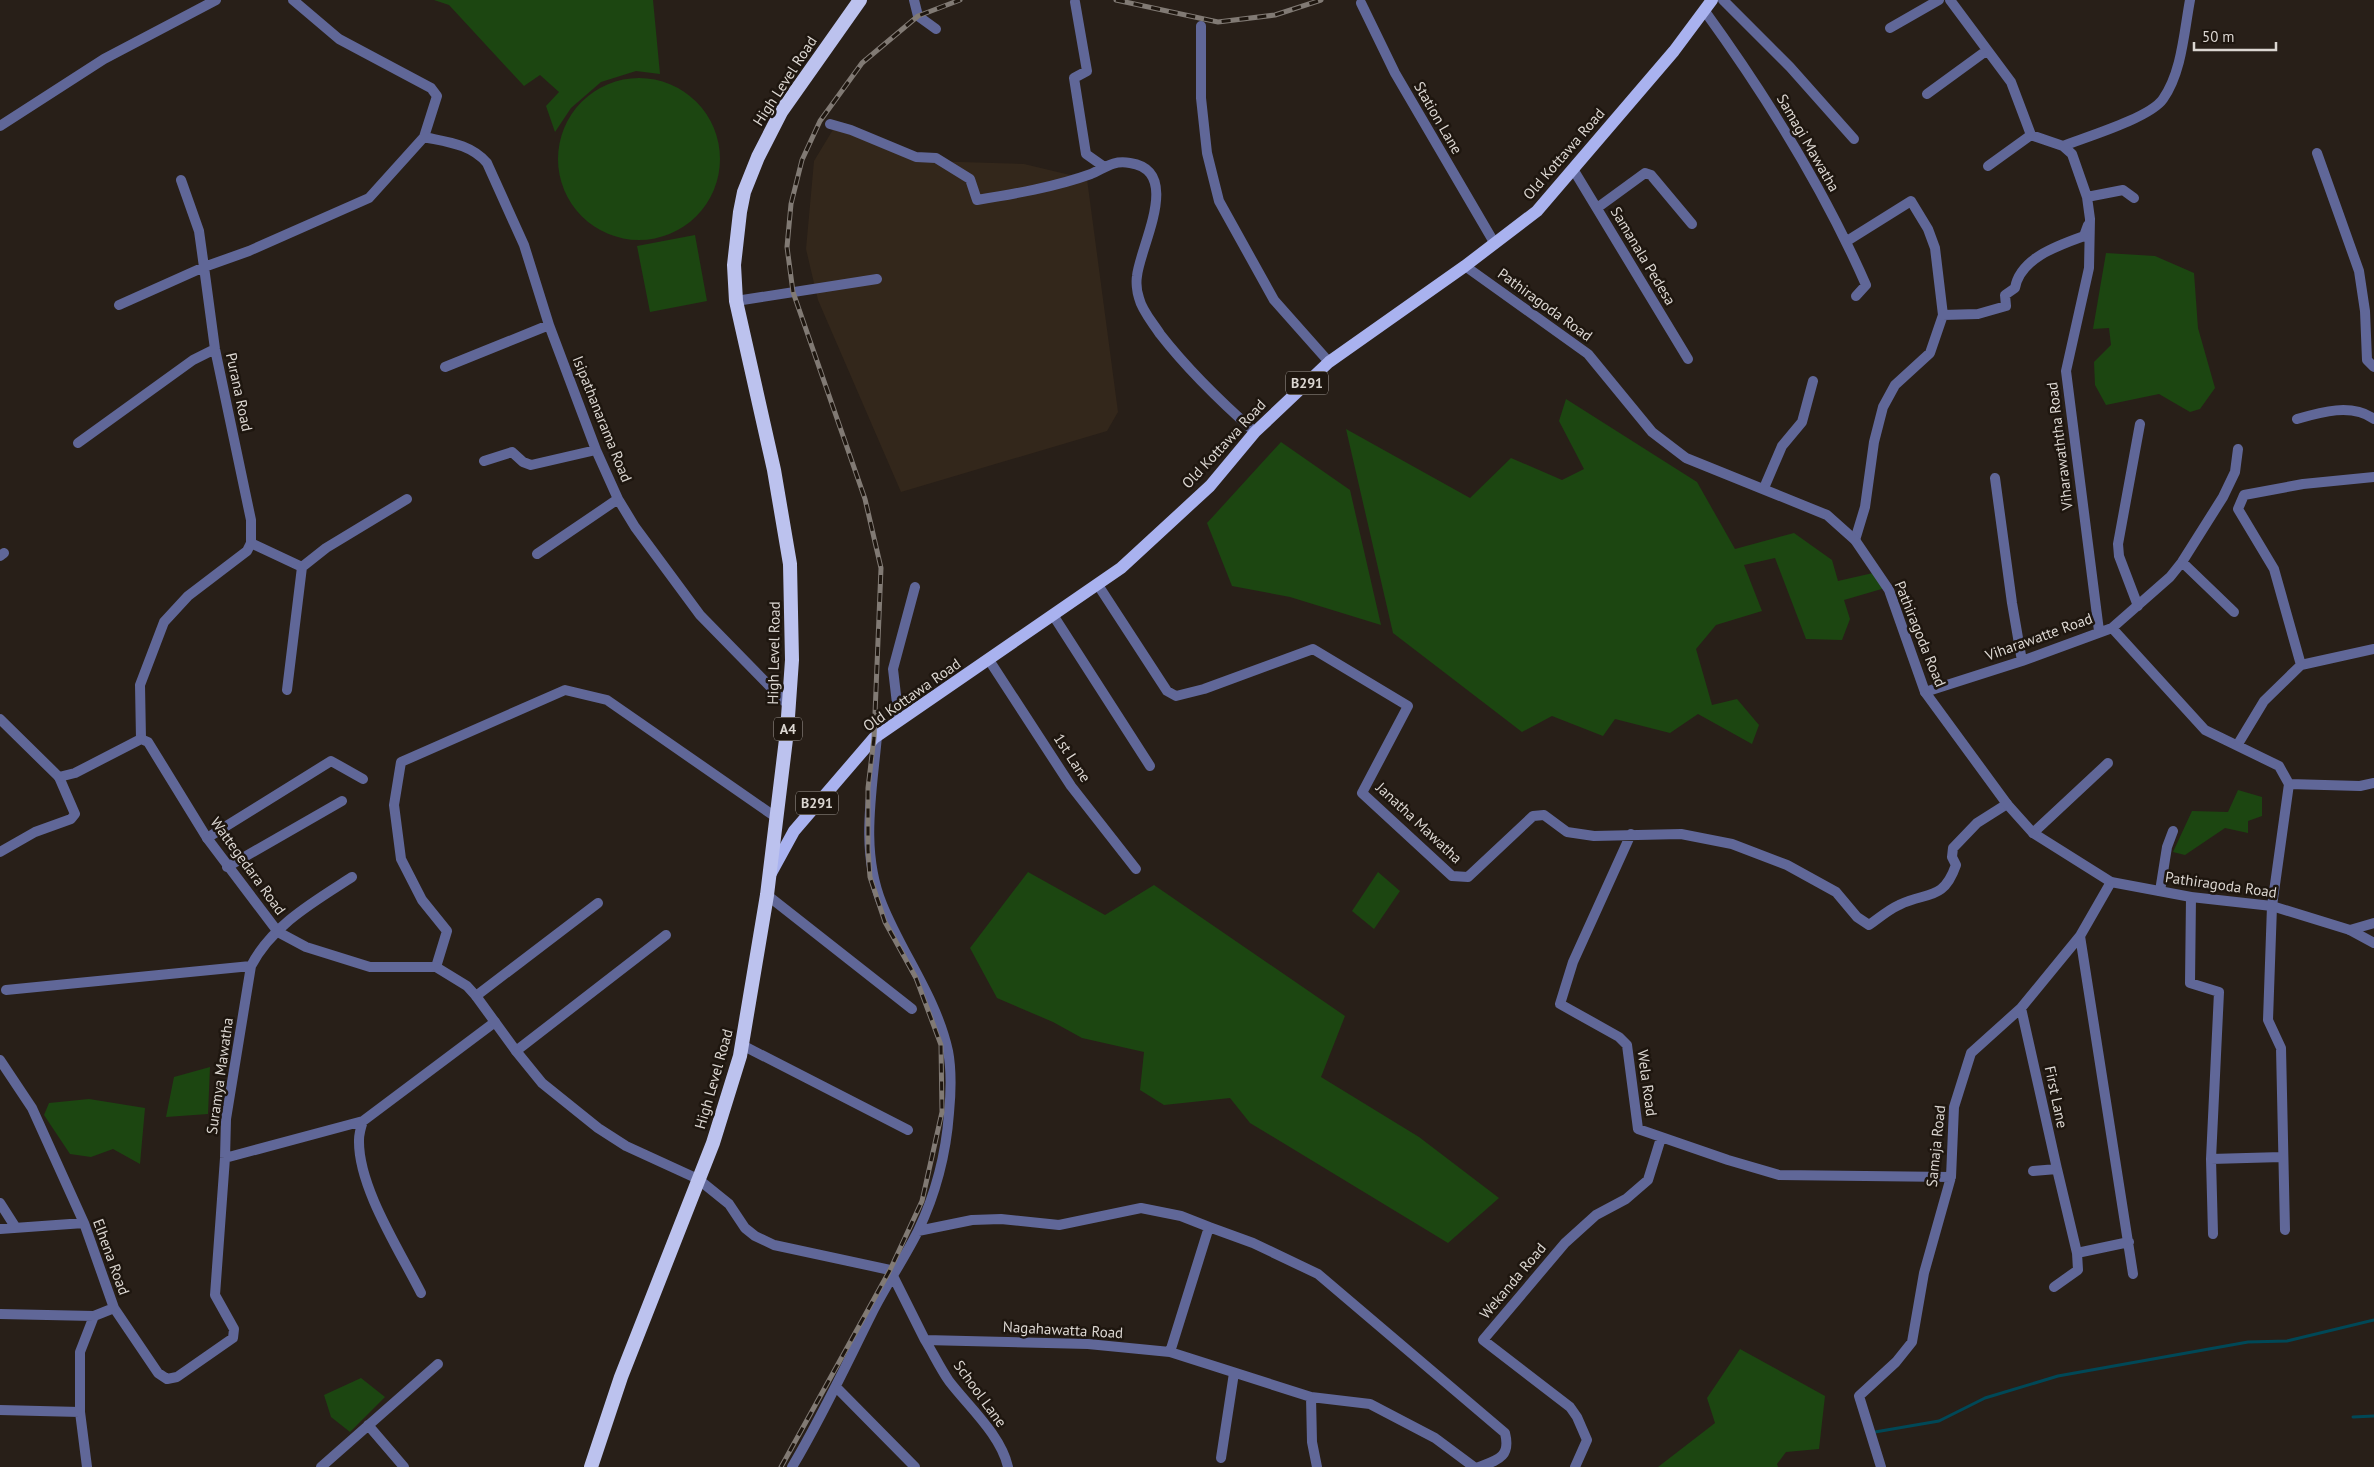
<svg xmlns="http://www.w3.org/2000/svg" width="2374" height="1467" font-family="'PT Sans',sans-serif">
<rect width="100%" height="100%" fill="#281f18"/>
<!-- built -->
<path fill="#33271b" d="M834,128l93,33 97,3 63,15 31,233 -11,19 -206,61 -83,-192 -12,-51 8,-88z"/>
<!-- green -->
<path fill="#1c4611" d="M434,0h219l7,74 -24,-3 -35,11 -30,26 -16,24 -9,-26 13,-14 -19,-17 -16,11 -75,-81z
M558 159a81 81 0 1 1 162 0a81 81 0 1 1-162 0Z
M695,235l12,66 -57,11 -13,-66z
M2106,253l49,3 39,17 4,55 17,60 -15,21 -10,3 -31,-18 -53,11 -11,-20 -1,-23 17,-17 -2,-17 -16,1z
M1566,399l131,83 38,67 59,-16 38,27 6,21 35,-8 12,15 -41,12 6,19 -8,21 -36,-1 -31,-81 -31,7 18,46 -46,14 -20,24 16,56 25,-6 22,26 -7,19 -54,-30 -28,19 -55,-14 -12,17 -51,-20 -30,16 -129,-99 -47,-204 124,69 41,-40 51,22 22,-11 -25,-48z
M1281,442l69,48 31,135 -91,-28 -58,-11 -25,-63z
M2238,790l24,7v19l-14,5v12l-23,-5 -40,27 -12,-3 19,-41 36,1z
M1028,872l77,43 49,-30 191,131 -24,61 98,60 80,61 -51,45 -198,-120 -20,-25 -66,7 -24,-15 4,-38 -62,-14 -29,-16 -56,-24 -27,-50z
M1378,872l22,19 -26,38 -22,-18z
M210,1067l-2,47 -42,3 8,-40z
M89,1099l56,9 -5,56 -27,-15 -22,8 -21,-3 -26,-39 5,-12z
M1740,1349l85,47 -6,53 -33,3 -9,12 1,3h-120l57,-44 -8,-25z
M361,1378l24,19 -35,35 -19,-15 -7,-22z"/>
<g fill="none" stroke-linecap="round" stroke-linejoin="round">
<!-- stream -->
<path stroke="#004857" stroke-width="3" d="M2353,1417l21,-1
M1875,1432l64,-11 46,-23 73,-22 190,-34 39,-1 87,-21"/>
<!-- minor -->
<path stroke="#606798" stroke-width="10" d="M914,0l4,16 18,13
M1723,0l67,67 64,72
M1950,0l61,82 20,53 32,11 9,8 15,43 3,22 -1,49 -23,103 33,260
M1075,2l12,69 -13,7 12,76 17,12
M1361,3l34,70 100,171
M1704,10c63,87 119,177 162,275l-10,11
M1201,26v72l6,55 12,48 55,99 55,62
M1890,28l49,-28
M1927,94l59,-43
M830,124l21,6 65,27 20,1 34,21 7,21c37,-6 78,-13 114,-26 14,-6 21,-14 39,-11 53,8 10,83 7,113 -1,6 0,16 2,22 3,13 14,25 21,36 28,36 61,68 95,98
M0,126l104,-67 112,-59
M424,137c23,5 47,7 63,26l37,82 25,80 47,125 22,49 17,28 65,88 90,92
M2063,146c23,-9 87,-28 100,-47 19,-27 21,-67 27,-99
M2317,153l42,118 6,40 2,49 7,7
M1988,166l43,-31
M1573,169l115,190
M2087,197l36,-7 11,8
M1597,208l48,-35 6,2 41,49
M1847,241l64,-40 17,28 7,19 8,67 -13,38 -35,32 -12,22 -9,35 -9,65 -10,33
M736,301l141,-22
M119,305l85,-38 -5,-36 -18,-51
M1943,315l35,-1 28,-8 -1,-11 10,-7c5,-30 44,-43 69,-52l4,-11
M445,367l104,-42
M2297,419c24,-7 55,-16 77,0
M78,443l115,-83 22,-11
M484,461l28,-9 11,10 8,3 65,-15
M1995,478l17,125 10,58
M1764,488l18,-42 20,-24 11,-41
M251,543l51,24 24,-19 81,-49
M537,554l81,-55
M0,556l4,-3
M2182,562l52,50
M1098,585l69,106 9,5 28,-7 109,-40 95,57 -46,87 90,83 16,1 65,-61 11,-1 23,17 27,4 87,-2 51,10 55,21 49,27 21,25 12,8c10,-7 19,-15 30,-20 28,-14 44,-3 57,-40l-4,-8 1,-9 24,-25 30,-19
M2138,606l-19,-50 -1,-12 22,-120
M1053,615l97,151
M2112,628l58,-51 12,-15 41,-65 12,-25 3,-23
M989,660l82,126 65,83
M2301,665l-27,-96 -36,-60 6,-14 59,-11 71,-7
M287,690l15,-123
M1925,692l97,-31 90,-33 93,102 74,36 10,18 -17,122 -4,114 13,28 4,182
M899,721l-6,-52 22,-82
M141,739l-1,-54 24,-63 24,-26 59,-45 4,-8v-23l-36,-171 -11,-82 45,-16 120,-53 55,-61 13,-41 -6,-8 -92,-49 -46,-39
M2238,744l26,-43 37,-36 73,-16
M2289,784l71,2 14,-3
M2033,833l75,-70
M1631,834l-58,128 -13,42 59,33 8,8 11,84 90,31 51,15 172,2
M207,838l124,-77 32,18
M0,852l35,-20 36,-13 4,-5 -16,-37
M227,867l115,-66
M2160,891l7,-44 6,-16
M767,895l145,114
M2191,897l-1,86 29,9 -8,167 2,75
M2350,930l24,-7
M2080,936l53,338
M436,967l11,-36 -25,-31 -21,-41 -7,-54 7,-43 164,-72 42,10 170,118
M6,990l245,-24
M476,996l122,-93
M2021,1008l36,161 -24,2
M742,1045l166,85
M516,1051l150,-116
M0,1060l32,48 52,115 30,85 -20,8 -14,36v60l7,55
M363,1121c-2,6 -4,12 -4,19 -1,47 41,111 62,153
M225,1158l138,-37 132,-99
M2211,1159l71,-2
M2057,1169l20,84
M698,1179l31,25 16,24 10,8 19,9 116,25 35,70 163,4 82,8 141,45 59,7 65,34 39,29
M0,1203l16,25
M1209,1227l44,16 65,31 187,159c6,24 -7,27 -26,34
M0,1229l84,-6
M918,1231l54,-11 29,-1 58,6 82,-17 40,8 28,11 -39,125
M2054,1287l24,-17 -1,-17 52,-11
M114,1308l44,65 9,6 10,-2 56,-39 1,-9 -19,-34 10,-137 1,-39 25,-153c21,-41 64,-65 101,-89
M0,1314l94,2
M925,1340c8,13 15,28 24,41 19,25 52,54 59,86
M836,1387l79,80
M1311,1397l1,45 5,25
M0,1410l80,2
M368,1425l36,42
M1221,1458l13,-85
M321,1467l117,-103
M792,1467c30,-50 54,-102 80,-154 14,-28 32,-54 46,-82 18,-38 28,-76 31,-118 2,-21 3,-41 -1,-62 -12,-54 -46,-97 -66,-147 -22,-53 -10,-112 -5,-168
M1575,1467l12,-27 -10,-23 -7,-10 -87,-67 82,-97 31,-28 30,-16 22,-19 13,-42
M1881,1467l-22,-71 37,-34 16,-20 12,-69 27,-96 3,-70 17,-54 50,-45 59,-72 31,-54"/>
<!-- tertiary -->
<path stroke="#606798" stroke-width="10" d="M1465,266l123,88 64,78 34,26 141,57 28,25 34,50 36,102 82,112 26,29 78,49 80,15 81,9 78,24 24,13
M0,719l59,58 16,-4 66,-34 7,3 59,96 71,94 28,15 64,20h66l31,19 9,10 40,55 26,32 56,45 28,18 72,33"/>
<!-- primary -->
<path stroke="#a9b2ef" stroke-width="12" d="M771,873l23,-42 80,-93 247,-170 89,-82 45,-54 74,-70 136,-96 72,-55 137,-160 38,-51"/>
<!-- trunk -->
<path stroke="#bcc2ee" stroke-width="14" d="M591,1467l30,-90 92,-234 27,-87 27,-161 20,-164 5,-71 -2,-96 -16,-94 -38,-169 -2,-36 6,-53 4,-20 14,-35 23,-45 79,-112"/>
<!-- rail casing -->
<g stroke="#817a74" stroke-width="5">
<path id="rail" d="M1116,0l102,22 57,-7 46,-15
M781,1467l109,-197 32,-69 20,-89 -1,-67 -25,-67 -31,-56 -15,-45 -2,-27v-62l6,-50 7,-170 -16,-69 -72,-207 -6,-45 4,-43 11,-44 18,-39 42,-58 56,-47 42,-16"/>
</g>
<!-- rail -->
<use href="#rail" stroke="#1e160f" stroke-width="3" stroke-dasharray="9" stroke-linecap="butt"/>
</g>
<g text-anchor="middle" stroke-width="5" stroke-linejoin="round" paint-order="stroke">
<!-- shield labels -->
<g fill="#1e160f" stroke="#a29c97" stroke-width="1">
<rect x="1286" y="371.5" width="42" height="23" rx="4"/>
<rect x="774" y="717.5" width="28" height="23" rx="4"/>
<rect x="796" y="791.5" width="42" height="23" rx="4"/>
</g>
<g font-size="14" font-weight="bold" fill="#dbd6d1">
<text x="1307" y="388">B291</text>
<text x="788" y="734">A4</text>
<text x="817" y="808">B291</text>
</g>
<!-- street labels -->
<g font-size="15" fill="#dbd6d1" stroke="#1e160f">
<text transform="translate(785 81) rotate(-57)" y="5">High Level Road</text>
<text transform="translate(1438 118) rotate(60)" y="5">Station Lane</text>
<text transform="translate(1808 143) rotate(60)" y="5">Samagi Mawatha</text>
<text transform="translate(1564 154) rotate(-49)" y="5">Old Kottawa Road</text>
<text transform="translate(1643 256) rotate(59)" y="5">Samanala Pedesa</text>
<text transform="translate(1545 305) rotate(36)" y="5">Pathiragoda Road</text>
<text transform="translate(239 392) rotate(78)" y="5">Purana Road</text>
<text transform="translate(602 419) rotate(68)" y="5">Isipathanarama Road</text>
<text transform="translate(1224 444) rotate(-47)" y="5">Old Kottawa Road</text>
<text transform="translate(2060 446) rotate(-97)" y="5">Viharawaththa Road</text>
<text transform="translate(1920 634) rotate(68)" y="5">Pathiragoda Road</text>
<text transform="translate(2039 637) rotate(-20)" y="5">Viharawatte Road</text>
<text transform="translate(774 653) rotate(-89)" y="5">High Level Road</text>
<text transform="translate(912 695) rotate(-35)" y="5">Old Kottawa Road</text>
<text transform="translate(1072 758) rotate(57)" y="5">1st Lane</text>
<text transform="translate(1419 823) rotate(43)" y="5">Janatha Mawatha</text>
<text transform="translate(248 866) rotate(54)" y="5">Wattegedara Road</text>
<text transform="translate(2221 885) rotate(8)" y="5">Pathiragoda Road</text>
<text transform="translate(220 1076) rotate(-82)" y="5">Suramya Mawatha</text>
<text transform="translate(714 1079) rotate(-74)" y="5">High Level Road</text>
<text transform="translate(1647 1083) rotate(82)" y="5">Wela Road</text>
<text transform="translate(2056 1097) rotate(78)" y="5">First Lane</text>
<text transform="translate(1936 1146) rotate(-84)" y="5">Samaja Road</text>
<text transform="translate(111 1257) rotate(70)" y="5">Elhena Road</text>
<text transform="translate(1513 1281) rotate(-50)" y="5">Wekanda Road</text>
<text transform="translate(1063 1330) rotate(3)" y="5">Nagahawatta Road</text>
<text transform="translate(980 1394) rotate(54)" y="5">School Lane</text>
</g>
</g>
<!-- scale -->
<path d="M2194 42v8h82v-8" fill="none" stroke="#dbd6d1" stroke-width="2.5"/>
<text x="2202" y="42" font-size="15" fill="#dbd6d1" stroke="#1e160f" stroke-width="4" paint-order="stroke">50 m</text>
</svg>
